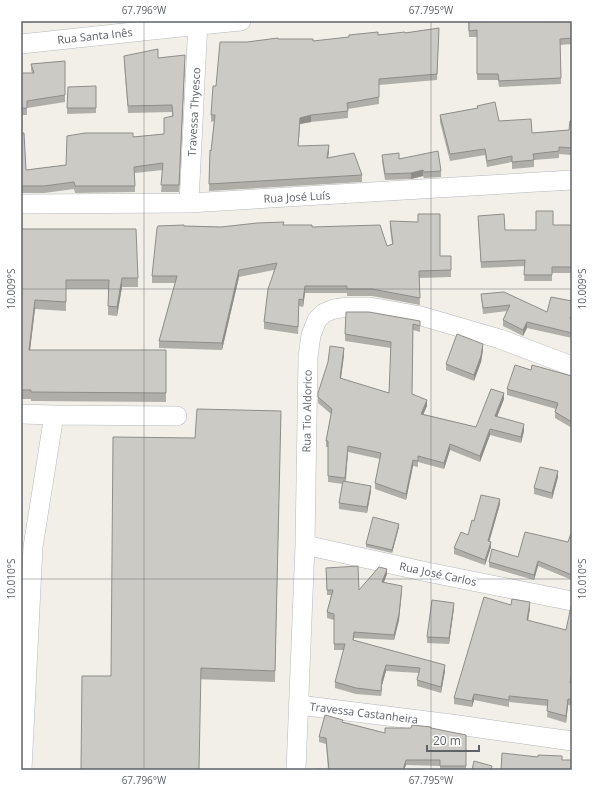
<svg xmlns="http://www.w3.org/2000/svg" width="593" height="791" font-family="'Open Sans',sans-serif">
<rect width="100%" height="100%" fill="#f1efe8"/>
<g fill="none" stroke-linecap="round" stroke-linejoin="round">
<!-- minor casing -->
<g stroke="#b5b8bc" stroke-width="20">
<path id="minor" d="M21,44l178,-19 42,-4
M189,203l9,-182
M21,204l168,-1 316,-19 67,-4
M21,414l33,1 -21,132 -11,223
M54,415l123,1
M305,545l122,27 145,29
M299,705l152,19 121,17
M296,770l9,-225 3,-188 3,-22 6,-15 7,-7 10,-4 14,-2h22l51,9 79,23 72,27"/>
</g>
<!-- minor -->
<use href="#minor" stroke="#fff" stroke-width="19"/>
</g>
<!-- wall -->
<path fill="#afaea9" d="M468,21h104v23l-12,1 1,39 -62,3 -1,-7h-21v-43h-8z
M439,28l-2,52 -58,5v19l-31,5v9l-37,4 -11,2 -2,22 31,6 -1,5 34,18v7l-153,9 1,-41 1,1 3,-30 -3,1v-7l5,-29 31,-44 31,-3 35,2 92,-8z
M124,56l34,2 27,4 -6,130h-18l2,-22 -28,3v19l-60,1 -1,-4 -30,4h-23v-60l5,37 40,-5 67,-28 31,-3 8,-17v-5l-44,1 -4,-50z
M65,61v41l-38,6v7h-6v-42h11l-1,-3v-6z
M96,86v27l-29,1v-6z
M477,106l22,15 33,12 37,-3 3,-9v34l-13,-1v4l-25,2v7l-22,2v-7l-25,5 -2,-12 -35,6 -10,-39v-7l37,-7z
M382,155l17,4 42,12v6l-17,1 -1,-2 -12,3 -26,1 -3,-19z
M478,216l27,14h31l17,-5h19v48h-20v8h-28l1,-15 -44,2z
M390,221l50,35h11v21l-32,1 1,27 -48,-9h-25v-3h-42l-2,14 -4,-1 -1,28 -34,-5v-7l10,-52 -35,7 -17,73 -63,-2v-7l16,-58h-23v-7l32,-50 37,1 63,-2 28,2 75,19 5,-2 -2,-16z
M21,229l117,49v9h-16l-5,29 -9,-1v-26h-42v22l-31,-2 -5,41h136v52l-135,-1v-2h-10z
M481,294l91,25v19l-45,-10 -4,8 -20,-10v-6l4,-9 -24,3z
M420,321v11l-7,-2 -1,64 15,12 -4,8 53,13 28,-28 -7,18 27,14 -3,12 -31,-8 -10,27 -30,-12 -6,19 -26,-7v5l-5,-1 -7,34 -31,-11v-6l5,-24 -32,-7 -2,29 25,10 -4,22 -28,-4v-6l4,-19 -15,-2v-35h-2v-6l5,-27 -13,-11v-10l26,-38 -3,24 48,14 2,-45 -46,-7v-7z
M483,350l-2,12 -7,19 -28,-11v-6z
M531,370l41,6v52l-17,-10v-6l1,-3 -49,-14v-6z
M281,411l-6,271 -164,-6 84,-238z
M558,477l-6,22 -18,-5v-6z
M500,504l-11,38 2,5 -6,18 -31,-11v-6l14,-13 6,-14z
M399,527l-7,26 -26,-6v-3z
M572,530v50l-34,-14 -4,14 -45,-13v-5l29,-5 50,-15z
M326,573l33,17 28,-16 -3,8 18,10 -3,28 -5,20 -40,-2v2l91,31 -4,22 -24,-7v-6l2,-7 -33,-2 -4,14 -1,11 -25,-2 -21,-6v-6l9,-32h-10v-30l-7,-2v-6l4,-17h-4z
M511,605l19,3 -2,13 43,62h1v23l-4,-1 -2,18 -19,-6 1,-11 -39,-4v5l-35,-7 -2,7 -18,-3v-6z
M454,608l-5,36 -22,-1v-6z
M343,722l42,11 46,-4 35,6v35h-26v-4l-34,-1 -2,5h-87h11l-2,-26 -7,-2v-5z"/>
<!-- shaded-wall -->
<path fill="#8f8d8a" d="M185,55v7l-6,130v-7z
M311,115v7l-11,2 -2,29 2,-35z
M329,145v7l-2,12v-6z
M423,170v6l-12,3v-6z
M239,270v7l-17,73v-7z
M122,278v9l-5,29v-9z
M305,286v7l-2,14v-7z
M35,300v9l-6,50v-9z
M527,322v6l-4,8v-6z
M483,344v6l-2,12 -7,19v-6z
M344,348v7l-4,29v-6z
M504,393v6l-9,23v-6z
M427,400v6l-6,14v-6z
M524,424v7l-3,12v-6z
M490,429v6l-10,27v-6z
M450,444v6l-6,19v-6z
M348,446v6l-3,32v-6z
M413,460v6l-7,34v-6z
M558,471v6l-6,22v-6z
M371,486v5l-4,22v-6z
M500,499v5l-12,42v-5z
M399,524v3l-7,26v-3z
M491,542v5l-6,18v-5z
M538,561v5l-4,14v-5z
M387,569v5l-5,13v-5z
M402,586l-3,34 -5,20v-5z
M530,602v6l-3,19v-7z
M454,603v5l-5,36v-6z
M386,665v6l-4,14 -1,11v-5l1,-12z
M445,665v6l-4,22v-6z
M572,669v7l-2,14v-7z
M474,694v6l-2,7v-6z
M568,699v6l-2,18v-7z
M406,760v5l-2,5h-1z"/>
<!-- building -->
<path fill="#cccac5" stroke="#8f8d8a" d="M469,21h103v17l-12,1 1,39 -62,3 -1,-7h-21v-44l-8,1z
M439,28l-2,46 -58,5v18l-32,6 1,8 -37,4 -11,3 -2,28 31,-1 -2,13 27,-5 8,22 -153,9 1,-34 1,1 4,-36h-4l2,-29h3l4,-44h27l31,-4v1h35v2l36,-4v-2l29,-3v3l27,-3v1z
M158,49v9l27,-3 -6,130h-18l2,-22 -29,4 1,19h-60l-1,-4 -30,4h-23v-53h3l2,37 40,-5 1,-29 18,-3h48v4l31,-3v-16l9,-2 -1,-11 -44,1 -4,-50z
M65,61v34l-38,6v7h-6v-35h13l-3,-9z
M96,86v22h-29l1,-21z
M495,102l4,19 32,-2 1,14 37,-3 1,-9h2v27l-13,-1v4l-26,3 1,6 -22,2v-6l-25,5 -2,-12 -35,5 -10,-39 38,-7 -1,-2z
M438,151l3,20 -17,1 -1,-2 -12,3 -26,1 -3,-19 17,-2v6z
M536,211h17v14h19v42h-20v8h-28l1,-15 -44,2 -3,-46 26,-2 1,16h31z
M418,214h22v42h11v14l-32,1 1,27 -48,-9h-25v-3h-42l-2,14 -4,-1 -1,28 -34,-5 4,-33 9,-26 -38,7 -17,73 -63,-2 18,-65h-25l5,-48 1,-2 26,-1v1l37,1 36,-4 27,-1 -1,3h29v2l68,-2 7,21 6,-2 -3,-23 28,1z
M21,229h115l2,49h-16l-5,29 -9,-1 1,-26h-43v22l-31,-2 -6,50h137v43l-135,-1v-2h-10z
M504,292l43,20 4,-15 21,4v11l-2,7h2v14l-45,-11 -4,8 -20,-10 7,-15 -27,3 -2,-14z
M346,312h23l51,9v5l-7,-2 -1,70 15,6 -6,14 55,13 15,-38 13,4 -9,23 29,8 -3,13 -31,-8 -10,27 -30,-12 -6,19 -26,-7v5l-5,-1 -7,34 -31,-11 6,-30 -33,-7 -3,32 -17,-2v-35h-2l6,-32 -14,-12v-4l10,-31 2,-16 14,2 -4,30 49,15 2,-51 -46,-8z
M457,334l26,10 -2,12 -7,19 -28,-11z
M515,365l16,5 1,-5 40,11v46l-17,-10 3,-9 -51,-14z
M197,409l84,2 -6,260 -74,-3 -2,102h-118l1,-94h29l2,-239 82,1z
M540,467l18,4 -6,22 -18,-5z
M343,481l28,5 -4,21 -28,-4z
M481,495l19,4 -12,42 3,1 -6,18 -31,-12 7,-16 7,3 4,-15 2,1z
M373,517l26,7 -7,26 -26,-6z
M572,530v45l-34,-14 -4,14 -45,-13 3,-13 26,8 7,-25 43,10z
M358,566l1,24 20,-23 8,2 -5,13 20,4 -3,28 -5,21 -40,-3 -1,8 92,25 -4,22 -24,-7 3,-12 -34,-3 -4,14 -1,12 -25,-3 -21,-6 10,-38h-11v-30l-7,-2 6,-22h-6l-1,-22z
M484,597l27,8 1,-6 18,3 -3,18 39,10 5,-24h1v63l-2,14h2v17l-4,-1 -2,17 -19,-5 1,-11 -39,-4v4l-35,-6 -2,7 -18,-3z
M432,600l22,3 -5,35 -22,-1z
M325,715l18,5 -1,2 43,11v-5h26l1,-3 19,2v1l35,7v31h-26v-6h-34l-3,10h-86v-1l12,1 -3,-32 -7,-1z
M502,753l36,4v-2l24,1v4h10v10h-71z
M474,761l18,5 -1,4h-19z"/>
<!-- ticks -->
<path fill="none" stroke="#5f6368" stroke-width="1" stroke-opacity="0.45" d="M144,21v749M431,21v749M21,289h551M21,579h551"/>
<g text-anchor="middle" stroke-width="3" stroke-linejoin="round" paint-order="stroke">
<!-- street labels -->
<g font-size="11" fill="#5f6368" stroke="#fff">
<text transform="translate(95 36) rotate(-6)" y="4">Rua Santa Inês</text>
<text transform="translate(194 112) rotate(-87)" y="4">Travessa Thyesco</text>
<text transform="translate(297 197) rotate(-3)" y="4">Rua José Luís</text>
<text transform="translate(307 411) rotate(-89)" y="4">Rua Tio Aldorico</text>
<text transform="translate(438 574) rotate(12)" y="4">Rua José Carlos</text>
<text transform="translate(364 713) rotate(7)" y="4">Travessa Castanheira</text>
</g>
</g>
<!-- border -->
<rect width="593" height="791" fill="none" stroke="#ffffff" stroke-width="44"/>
<!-- scale -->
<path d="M427 745v6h52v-6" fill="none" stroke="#5f6368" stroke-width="2"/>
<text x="433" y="745" font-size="12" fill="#5f6368" stroke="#ffffff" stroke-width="3" paint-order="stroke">20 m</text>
<rect x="22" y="22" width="549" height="747" fill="none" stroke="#5f6368" stroke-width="1.5"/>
<g font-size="10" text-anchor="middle" fill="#5f6368">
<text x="144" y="14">67.796°W</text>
<text x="431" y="14">67.795°W</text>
<text transform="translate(11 289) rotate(-90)" y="4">10.009°S</text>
<text transform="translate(582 289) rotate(-90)" y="4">10.009°S</text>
<text transform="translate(11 579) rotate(-90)" y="4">10.010°S</text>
<text transform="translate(582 579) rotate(-90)" y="4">10.010°S</text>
<text x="144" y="784">67.796°W</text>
<text x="431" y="784">67.795°W</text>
</g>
</svg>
